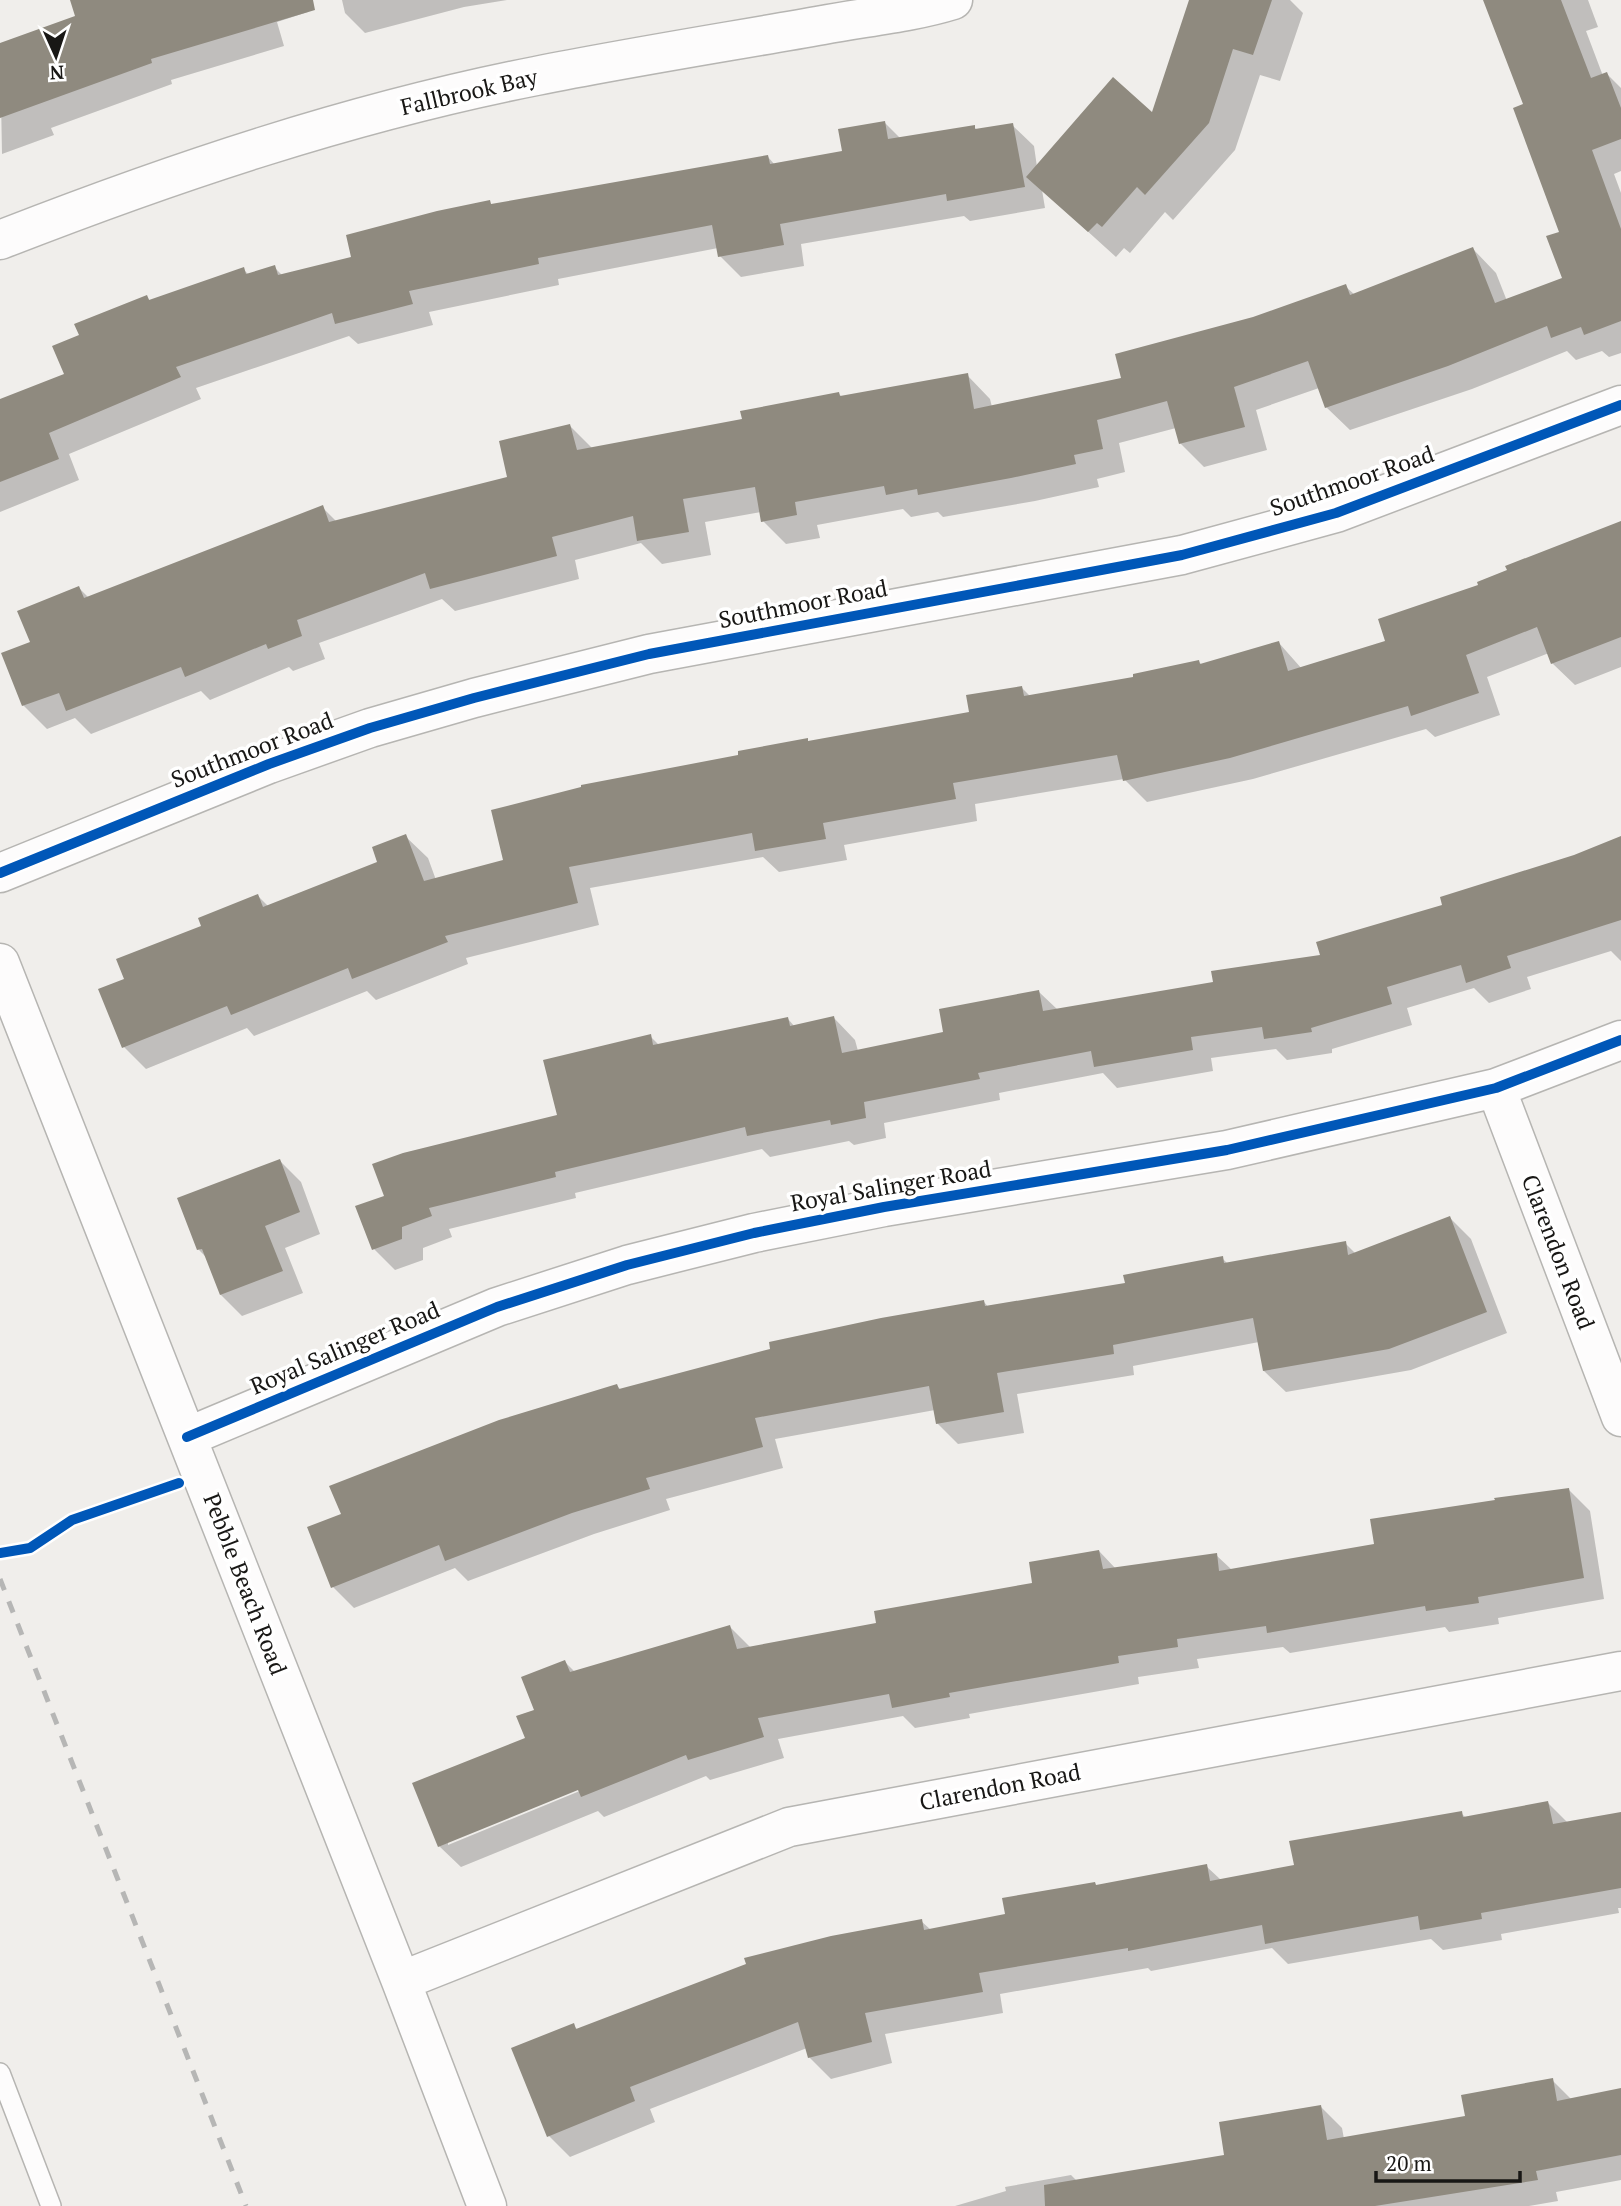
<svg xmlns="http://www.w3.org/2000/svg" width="1621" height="2206" font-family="'PT Serif',serif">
<rect width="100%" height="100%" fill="#f0eeeb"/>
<!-- shadow -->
<path fill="#0003" fill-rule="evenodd" d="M72,0h233l3,12 -31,10 7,24 -113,34 1,4 -121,44 3,7 -52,19 -2,-109 78,-28z
M342,0h165l-43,7 -99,26 -20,-20z
M1191,0h99l13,13 -23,68 -20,-6 -25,75 -62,70 -8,-8 -35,41 -6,-5 -8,9 -74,-67 3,18 -75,13 -6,-5 -163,28 3,22 -63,11 -21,-21 -2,-8 -160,31 1,6 -130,27 4,13 -75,19 -9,-8 -153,52 5,11 -132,55 10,26 -79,32v-111l66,-26 15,-39 66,-39 4,5 92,-33 6,6 25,-8 9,9 71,-18 135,-56 4,4 275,-49 7,8 69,-13 41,-29 16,16 73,-12 4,4 34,-6 22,21 3,21 116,-52z
M1485,0h103l10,27 -12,4 17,45 4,-2 14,14v83l-7,3 7,19v160l-12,4 -7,-6 -26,9 -9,-9 -95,38 -122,41 -24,-23 -7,-19 -63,22 11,40 -63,17 -24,-24 -4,-15 -57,15 6,29 -28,7 2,8 -64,14 -92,16 -5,-5 -27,5 -8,-8 -86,16 3,13 -34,6 -23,-23 -2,-9 -56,10 6,33 -49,9 -21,-21 -66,17 4,19 -124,32 -13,-12 -123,44 6,16 -32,12 -4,-4 -79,33 -9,-9 -110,43 -16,-16 -28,11 -24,-24 9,-62 47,-55 10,10 233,-91 15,15 172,-44 61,-52 23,23 151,-28 95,-27 3,3 125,-22 23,24 2,8 131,-28 131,-61 91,-32 10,9 118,-46 23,24 11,28 57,-22 -3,-46 -36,-128z
M1621,523v144l-46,18 -23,-22 -3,-10 -62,24 13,38 -65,22 -9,-8 -173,50 -106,23 -23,-23 -149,25 2,17 -133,24 3,15 -68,12 -16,-15 -173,31 9,37 -133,33 2,6 -92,36 -9,-9 -113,45 -7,-8 -101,41 -22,-22 2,-67 77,-53 55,-31 11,11 110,-44 26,-27 23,22 8,22 70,-18 234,-105 67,-17 3,3 161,-29 51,-26 9,9 104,-19 64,-16 4,4 76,-23 23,26 85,-27 93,-56z
M1621,838v123l-10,-10 -84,26 4,12 -42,14 -15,-15 -67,20 5,17 -80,24v4l-45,7 -11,-11 -65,9 2,13 -96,17 -14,-15 -104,20 1,7 -116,23 2,15 -32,7 -5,-4 -79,16 -8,-8 -187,44 1,5 -127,31 3,8 -29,11v12l-28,10 -21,-21 12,-52 173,-81 91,-80 10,10 128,-27 7,8 39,-9 21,22 3,11 87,-18 94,-41 19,18 157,-27 108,-27 121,-50z
M280,1161l21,21 19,52 -35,14 18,45 -61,23 -21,-21 -13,-36 -9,-9z
M1450,1218l21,21 36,94 -96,37 -125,22 -22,-21 -5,-29 -126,24 1,9 -117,19 7,39 -66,11 -21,-21 -2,-13 -160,29 8,29 -117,31 4,11 -76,24 -126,47 -13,-13 -101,40 -21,-21 10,-72 274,-129 4,4 363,-88 5,6 138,-24 95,-26 6,6 117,-21 11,11z
M1569,1490l21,21 14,88 -106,19 1,6 -50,8 -4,-5 -155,26 -7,-6 -86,12 2,9 -61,9 1,7 -170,30 1,4 -55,10 -12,-12 -125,23 6,19 -74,22 -4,-4 -102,41 -6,-6 -137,56 -22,-21 89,-107 8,-28 29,-49 10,10 155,-45 21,21 127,-24 156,-40 65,-33 17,18 100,-14 16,15 144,-24zM585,1785l2,3 -139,57v-4z
M1548,1803l20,20 53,-9v94h-3l1,5 -118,21 1,6 -59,10 -12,-11 -143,25 -16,-16 -121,23 -3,-3 -148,26 3,19 -118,21 7,29 -61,16 -22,-22 -2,-9 -157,61 5,13 -85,35 -21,-21 24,-111 5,5 343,-109 10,9 76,-15 90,-28 109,-21 15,14 75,-14 165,-53 6,6z
M1552,2080l20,20 49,-10v90l-65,12 2,9 -29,5h-574l51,-15 -1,-4 66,-12 6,6 149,-25 95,-49 21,21 2,11 123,-21z"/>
<!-- building -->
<path fill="#8f8a7f" d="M70,0h243l2,10 -164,49 1,4 -152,55v-75l75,-27z
M1189,0h83l-19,55 -20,-6 -24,74 -64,72 -8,-8 -35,40 -5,-4 -9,9 -62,-55 87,-100 39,35z
M1483,0h78l30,78 16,-6 14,36v31l-29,11 29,79v92l-37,14 -3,-8 -30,11 -4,-12 -99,40 -123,42 -17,-47 -74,26 11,40 -66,17 -12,-43 -70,19 6,29 -29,6 2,9 -65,14 -93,17 -1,-6 -31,6 -2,-9 -89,16 2,13 -36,7 -6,-35 -72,12 6,33 -52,9 -4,-25 -81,21 5,19 -127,33 -5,-16 -128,47 5,16 -34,13 -2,-5 -81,33 -4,-10 -115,44 -7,-18 -37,13 -21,-53 29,-11 -13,-31 62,-25 5,12 239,-93 6,17 178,-45 -8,-36 71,-17 7,26 165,-31 -2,-8 99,-19 1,4 128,-23 6,36 147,-31 -6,-24 138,-37 93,-33 4,11 123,-48 22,56 67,-25 -16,-42 13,-4 -46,-124 10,-4z
M885,121l3,18 87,-14v4l38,-6 12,64 -78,14 -1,-7 -166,30 4,21 -66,12 -6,-32 -174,33 1,6 -130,27 4,13 -78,20 -3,-11 -156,54 5,10 -132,56 10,26 -59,23v-83l64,-25 -12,-28 27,-11 -5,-11 73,-29 2,5 95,-33 2,7 29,-9 3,10 73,-18 -5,-22 91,-24 53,-11 1,4 277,-49 2,9 72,-13 -4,-22z
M1621,521v116l-70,27 -14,-37 -71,28 13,38 -68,23 -3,-10 -178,52 -107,23 -6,-26 -164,28 3,16 -133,24 3,16 -71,12 -3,-18 -183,34 9,36 -133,33 3,6 -96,37 -4,-11 -117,47 -4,-9 -105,42 -24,-59 26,-10 -8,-20 85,-33 -3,-8 60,-24 5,13 114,-45 -5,-15 34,-13 18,47 79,-21 -12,-50 90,-23v-2l157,-30v-4l70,-13v3l161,-29 -3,-17 56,-9 2,10 109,-19v-3l66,-14 1,4 79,-23 9,30 97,-30 -7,-22 100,-34 -1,-3 30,-12 -2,-4z
M1621,836v84l-114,36 4,12 -45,15 -5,-18 -74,22 5,17 -81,24 1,4 -48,7 -2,-12 -71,10 2,13 -99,17 -3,-16 -113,22 2,6 -116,23 2,16 -35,7 -1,-5 -83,16 -2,-9 -190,45 1,5 -127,31 3,8 -30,11v12l-30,11 -17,-44 29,-10 -12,-32 31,-11 154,-38 -14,-55 108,-26 2,11 135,-28 2,9 44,-10 8,37 101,-21 -4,-23 100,-19 4,21 170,-29 -2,-11 109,-16 -4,-13 126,-37 -2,-8 134,-42z
M280,1159l20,53 -35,14 18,45 -63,24 -18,-46 -5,1 -20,-52z
M1450,1216l37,96 -98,37 -126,22 -10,-53 -140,27 1,9 -117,19 7,39 -68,12 -7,-38 -174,32 8,29 -117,31 4,11 -78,24 -127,48 -6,-16 -108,43 -24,-61 34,-13 -12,-28 170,-66 118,-36 2,5 151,-40 -1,-7 112,-24 103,-18 1,6 140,-23 -2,-8 100,-19 1,7 122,-22 2,14z
M1569,1488l15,90 -106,19 1,6 -53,8 -1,-5 -158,27 -1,-7 -89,13 1,8 -60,9 1,7 -170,30 1,4 -58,11 -3,-14 -131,24 6,19 -76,23 -2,-5 -105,42 -3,-7 -140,57 -26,-64 113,-45 -9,-22 18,-6 -13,-33 44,-17 5,12 160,-47 7,24 139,-26 -2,-12 158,-28 -3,-21 70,-12 4,19 114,-16 2,18 155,-27 -4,-25 125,-19 -1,-2z
M1548,1801l5,23 68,-12v76l-140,25 1,6 -62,11 -2,-14 -153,28 -3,-19 -134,26v-3l-149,25 4,19 -118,21 7,29 -64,16 -10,-36 -168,65 5,14 -88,36 -36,-89 63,-25 2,6 170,-65 -2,-6 87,-22 91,-17 2,11 81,-16 -3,-16 93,-16 1,3 111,-21 3,17 84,-16 -5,-24 173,-30 1,6z
M1553,2078l4,23 64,-13v67l-85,16 2,9 -163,26h-330l-1,-21 180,-30 -5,-33 102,-17 6,35 138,-24 -4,-21z"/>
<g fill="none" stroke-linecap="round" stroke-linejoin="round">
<!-- lane casing -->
<g stroke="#b6b5b2" stroke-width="22">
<path id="lane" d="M0,2073l51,133"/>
</g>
<!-- street casing -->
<g stroke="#b6b5b2" stroke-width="41">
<path id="street" d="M0,240c174,-68 353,-128 536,-164 95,-19 191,-34 287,-51 42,-8 88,-12 130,-25
M0,873l269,-109 101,-36 104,-30 175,-44 533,-99 154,-42 285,-108
M0,963l401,1018 86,225
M1496,1088l125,329
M187,1437l310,-130 130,-42 127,-32 130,-26 343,-57 269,-62 125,-48
M401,1981l388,-154 832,-156"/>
</g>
<!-- lane -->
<use href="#lane" stroke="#fdfcfc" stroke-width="19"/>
<!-- street -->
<use href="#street" stroke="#fdfcfc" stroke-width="38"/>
<!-- rail -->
<path stroke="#b6b6b5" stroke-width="5" stroke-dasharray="12 12" stroke-linecap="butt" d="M0,1579l246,627"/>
<!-- cycleway casing -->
<g stroke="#fff" stroke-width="15">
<path id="cycleway" d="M0,873l269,-109 101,-36 104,-30 175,-44 533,-99 154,-42 285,-108
M187,1437l310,-130 130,-42 127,-32 130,-26 343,-57 269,-62 125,-48
M0,1553l30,-5 42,-28 107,-37"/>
</g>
<!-- cycleway -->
<use href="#cycleway" stroke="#0057b8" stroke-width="10"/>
</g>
<g text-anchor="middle" stroke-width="7" stroke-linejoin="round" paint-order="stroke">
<!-- street labels -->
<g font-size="23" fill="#181715" stroke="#fff">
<text transform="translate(469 92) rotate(-13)" y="8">Fallbrook Bay</text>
<text transform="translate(1352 481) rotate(-19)" y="8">Southmoor Road</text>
<text transform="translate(803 604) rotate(-11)" y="8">Southmoor Road</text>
<text transform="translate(252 750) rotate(-21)" y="8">Southmoor Road</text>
<text transform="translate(891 1186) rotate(-10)" y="8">Royal Salinger Road</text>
<text transform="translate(1558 1252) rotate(69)" y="8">Clarendon Road</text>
<text transform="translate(345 1348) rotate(-23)" y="8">Royal Salinger Road</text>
<text transform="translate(245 1584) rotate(69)" y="8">Pebble Beach Road</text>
<text transform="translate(1000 1787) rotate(-11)" y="8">Clarendon Road</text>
</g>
</g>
<!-- north arrow -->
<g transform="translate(56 56) rotate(177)" stroke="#ffffff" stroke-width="5" paint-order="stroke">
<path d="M0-5L12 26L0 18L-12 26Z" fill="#181715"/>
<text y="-10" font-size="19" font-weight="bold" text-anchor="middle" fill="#181715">N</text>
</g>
<!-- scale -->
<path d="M1376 2171v10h144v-10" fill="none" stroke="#181715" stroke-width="3.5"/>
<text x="1386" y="2171" font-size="21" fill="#181715" stroke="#ffffff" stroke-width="5" paint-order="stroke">20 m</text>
</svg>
